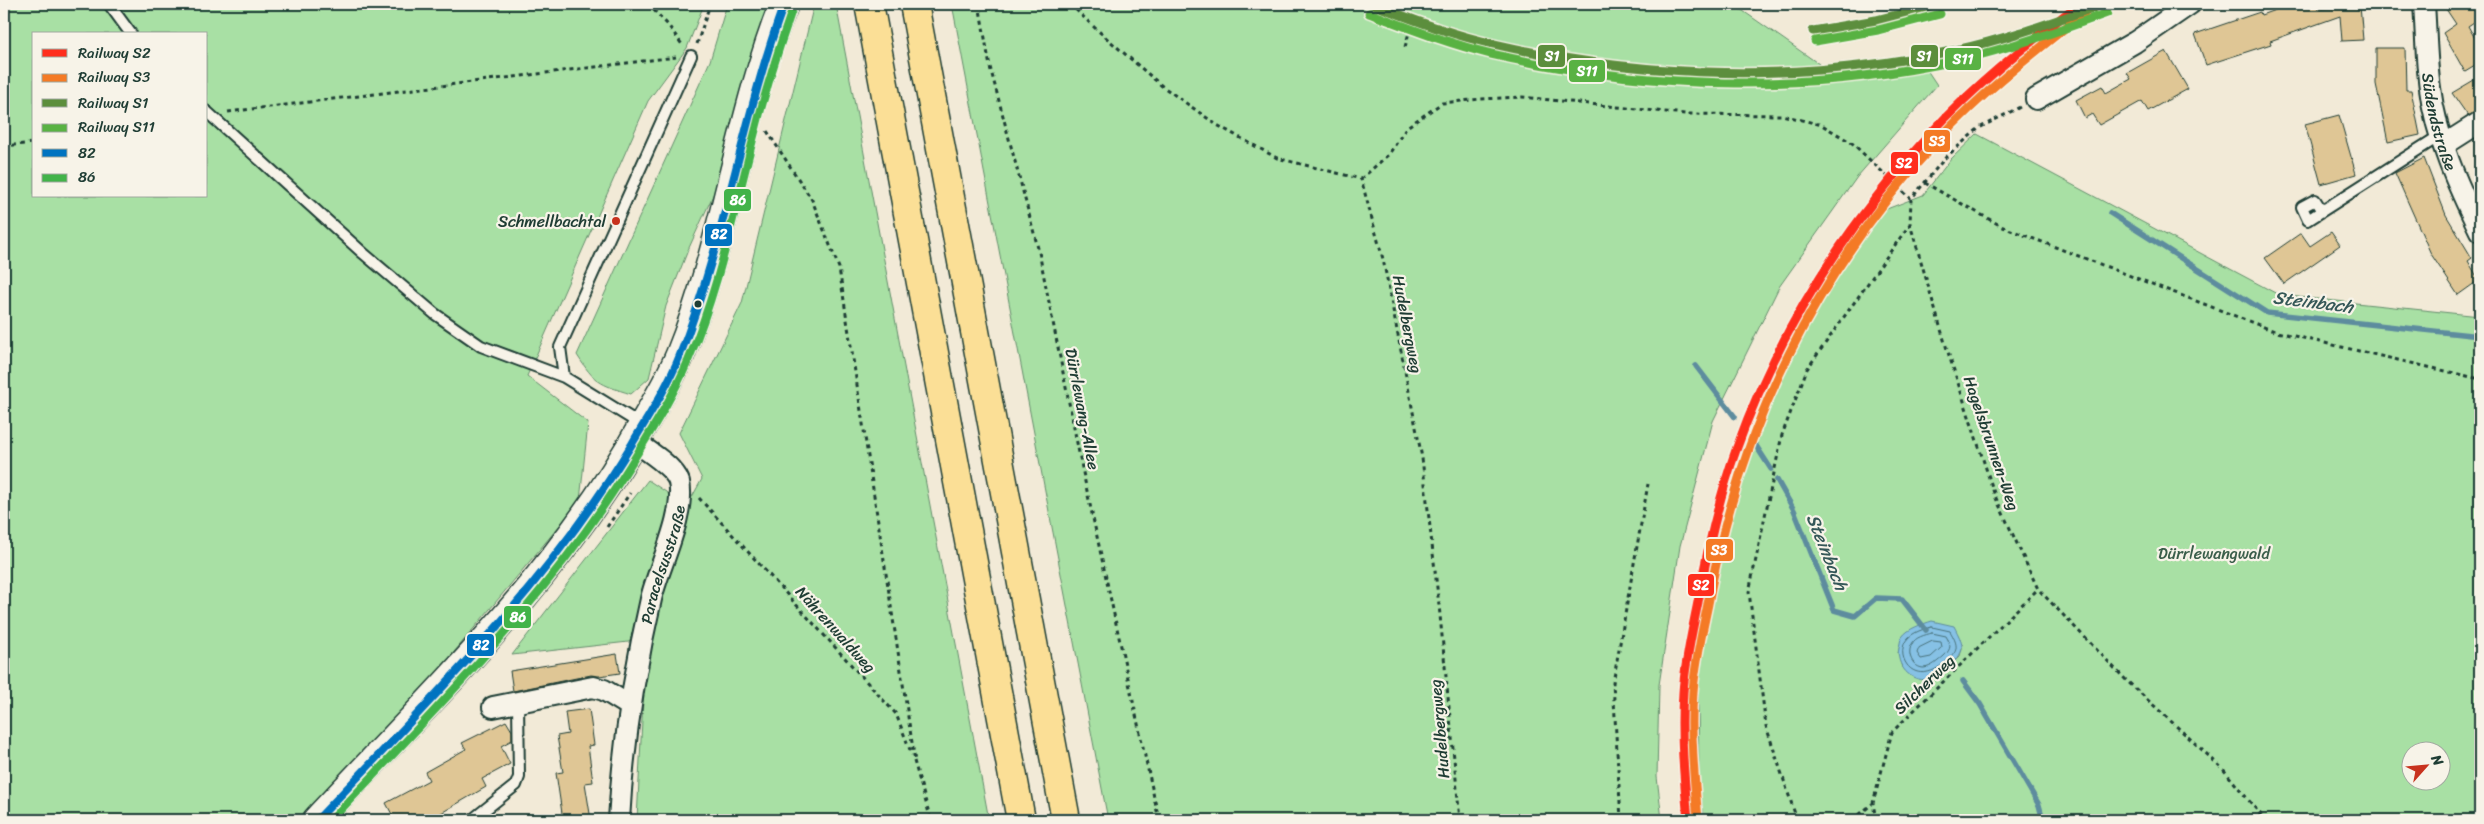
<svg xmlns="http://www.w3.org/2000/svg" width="2484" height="824" font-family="Sriracha,sans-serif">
<rect width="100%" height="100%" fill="#f2ead7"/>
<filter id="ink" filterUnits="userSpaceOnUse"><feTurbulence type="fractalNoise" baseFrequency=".02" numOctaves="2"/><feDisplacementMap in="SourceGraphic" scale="10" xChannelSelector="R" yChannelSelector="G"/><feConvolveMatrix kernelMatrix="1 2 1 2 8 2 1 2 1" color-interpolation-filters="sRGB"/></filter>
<g filter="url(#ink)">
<!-- green -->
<path fill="#a8e0a4" stroke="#648e6c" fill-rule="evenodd" d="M4,4h700l-17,44 -39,53 -121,275 61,47 -8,78 -266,319h-310zM34,34h172v162h-172z
M727,4h41l-54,189 -26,57 -22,56 -17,72 -18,16c-32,-10 -36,-11 -54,-39l133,-294z
M814,4h22l153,816h-352l9,-180 -134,15 136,-175 39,26 15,-27 -23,-46 63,-130z
M952,4h781l106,74 86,-11 12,18 -80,92 -78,110 -66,134 -33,125 -21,139 -2,92 5,43h-554z
M1977,134l302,161 201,21v504h-776l-5,-39 -1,-102 24,-159 34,-116 54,-96 40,-61 29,-35 44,-17 28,-36zM1902,637l61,7 -3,12 -18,17 -40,-5 -4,-15zM2412,752h30v30h-30z"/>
<!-- water -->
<path fill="#86c1e5" stroke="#5d8c9e" d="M1932,621l22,5c9,18 13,24 -3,39 -7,6 -14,12 -23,14 -17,4 -33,-14 -29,-31 1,-3 1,-9 3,-11 6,-9 21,-13 30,-16z"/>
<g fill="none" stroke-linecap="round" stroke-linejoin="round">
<!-- shore -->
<path stroke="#48727b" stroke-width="1" d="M1932,627l18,4c7,12 10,19 -2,29 -34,32 -56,-5 -40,-22 6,-6 15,-9 24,-11z
M1932,633l14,3c5,9 6,12 -2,20 -6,5 -12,11 -20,12 -11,0 -18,-14 -12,-24 3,-7 13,-9 20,-11z
M1933,641l8,1 1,5 -11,10 -10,2 -4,-6 2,-5z"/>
<!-- stream -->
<path stroke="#5d8c9e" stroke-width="5.5" d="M2110,213l157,100 213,23
M1696,366l39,51
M1751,438l20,31
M1777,480l17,30 40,100 21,6 21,-18 26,1 24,31
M1963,681l17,23 59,101 4,15"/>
</g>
<!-- building -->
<path fill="#dfc695" stroke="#1f3d34" d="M2292,4h25l2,5 41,-3 3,34 -21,1 -2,-25 -70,25 1,3 -65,21 -11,-31 65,-22 1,3z
M2455,4h19l6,10v4l-12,8 12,21v16l-15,9 -22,-39 13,-9 -10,-15z
M2376,48h29l1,42h5l9,45 -32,7 -12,-58z
M2166,51l22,38 -40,22 -6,-10 -43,24 -7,-11 -7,4 -9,-18 26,-14 4,7 25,-14 -4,-6z
M2474,80l6,10v20l-12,6 -16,-23z
M2339,115l17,59 -35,10 -16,-60z
M2424,158l22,57 26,43 -4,3 11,19 -21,15 -27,-41 -36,-81z
M2331,232l9,13 -56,39 -19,-26 36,-25 9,13z
M617,654l3,19 -21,3 -8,-1 -78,16 -3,-20z
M589,709l5,36 -6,1 5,36 -8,1 6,37h-28l-7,-47 7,-1 -6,-36 11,-2 -3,-22z
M506,721l6,10v9l-11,6 9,18 -28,15 4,8 -57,33h-34l-9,-17 43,-23 -4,-8 41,-23 -4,-6z"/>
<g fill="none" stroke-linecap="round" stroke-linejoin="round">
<!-- lane casing -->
<g stroke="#1f3d34" stroke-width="14">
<path id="lane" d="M109,4l22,30
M206,111l157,142 72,61 46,32 83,31 78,48
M2322,211l-7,-11 -13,7 6,13 14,-9 119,-76
M564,377l-4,-30 131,-291
M472,820l44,-35 3,-8 -1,-75"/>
</g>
<!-- street casing -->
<g stroke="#1f3d34" stroke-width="24">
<g id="street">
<path id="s1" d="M2424,4c2,27 2,56 6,84 6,50 28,98 50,143"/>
<path d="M2036,99l99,-57 55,-38"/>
<path d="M2444,145l36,-23"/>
<path d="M493,707l100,-20 11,3 26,16"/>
<path id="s2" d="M619,820c4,-74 15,-148 32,-221 7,-31 35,-85 28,-117 -4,-14 -32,-32 -44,-40"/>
</g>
</g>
<!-- secondary casing -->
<g stroke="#1f3d34" stroke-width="31">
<path id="secondary" d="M317,820c117,-125 244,-246 327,-397 13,-22 26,-44 36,-68 46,-114 59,-238 104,-351"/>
</g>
<!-- highway casing -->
<g stroke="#1f3d34" stroke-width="31">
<path id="highway" d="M869,4l152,816
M914,4l152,816"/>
</g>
<!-- path -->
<path stroke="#1f3d34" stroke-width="3" stroke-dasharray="4 4" stroke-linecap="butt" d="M648,4l20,21 15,21
M979,4l11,63 49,185 43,216 77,352
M1070,4l25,24 67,58 55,39 60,33 84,21 22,80 39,199 17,147 21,215
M697,44l13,-40
M1405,47l5,-18
M2020,107l-41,21 -34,30 -34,41 -1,25 35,119 50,153 43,93 88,91 97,89 42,51
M228,112l448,-55
M767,131l45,69 27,68 76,494
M4,146l30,-3
M1361,179l28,-25 18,-27 35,-24 39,-4 41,-2 163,17 97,1 40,10 30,18 59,56
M1925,183l78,44 274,105 203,47
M699,498l197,216 16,41
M607,527l23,-34
M914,761l17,59
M4,815l2,5
M1621,820l-8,-137 35,-199
M1797,820l-31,-94 -17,-134 33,-157 25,-66 103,-145
M1853,820l19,-16
M1876,820l-3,-17 19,-71 146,-143"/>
<!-- lane -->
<use href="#lane" stroke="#f7f3e8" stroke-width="10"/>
<!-- street -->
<use href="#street" stroke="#f7f3e8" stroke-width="20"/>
<!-- secondary -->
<use href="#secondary" stroke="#f7f3e8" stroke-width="28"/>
<!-- highway -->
<use href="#highway" stroke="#fbdf96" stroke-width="28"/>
<!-- bus-1 casing -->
<g stroke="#f7f3e8" stroke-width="11">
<path id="bus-1" d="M317,820c113,-119 230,-235 315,-376 17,-29 36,-58 48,-89 45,-114 62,-236 104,-351"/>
</g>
<!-- bus-2 casing -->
<g stroke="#f7f3e8" stroke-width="11">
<path id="bus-2" d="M331,820c110,-117 226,-231 309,-371 17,-28 35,-57 48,-88 31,-72 46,-150 66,-225 11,-44 24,-86 39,-129"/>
</g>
<!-- bus-1 -->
<use href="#bus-1" stroke="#0073c0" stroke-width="8"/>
<!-- bus-2 -->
<use href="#bus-2" stroke="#42b349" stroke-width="8"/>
<!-- rail-1 casing -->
<g stroke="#f7f3e8" stroke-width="12">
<path id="rail-1" d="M1688,820c-4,-43 -8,-85 -5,-128 2,-30 9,-60 15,-90 9,-51 20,-102 38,-152 42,-118 111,-226 196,-318 44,-48 96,-88 147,-128"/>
</g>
<!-- rail-2 casing -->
<g stroke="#f7f3e8" stroke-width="12">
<path id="rail-2" d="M1698,819c-4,-42 -8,-85 -5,-127 2,-29 9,-59 15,-88 32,-179 107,-333 232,-466 44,-47 95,-86 145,-126"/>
</g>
<!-- rail-3 casing -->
<g stroke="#f7f3e8" stroke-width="12">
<path id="rail-3" d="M1372,4c40,15 80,31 122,40 152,35 310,39 462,6 51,-11 99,-29 148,-46
M1813,31l63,-11 62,-16"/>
</g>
<!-- rail-4 casing -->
<g stroke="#f7f3e8" stroke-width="12">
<path id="rail-4" d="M1369,13c40,15 80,31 122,41 153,35 315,40 468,6 51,-12 99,-29 148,-47
M1815,41l63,-11 62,-16"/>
</g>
<!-- rail-1 -->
<use href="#rail-1" stroke="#ff2e1d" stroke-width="9"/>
<!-- rail-2 -->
<use href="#rail-2" stroke="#f47a25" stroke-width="9"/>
<!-- rail-3 -->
<use href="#rail-3" stroke="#5c8e3c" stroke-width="9"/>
<!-- rail-4 -->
<use href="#rail-4" stroke="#59b243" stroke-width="9"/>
</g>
</g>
<!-- markers -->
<circle fill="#c8321e" stroke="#f7f3e8" stroke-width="2" cx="616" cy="221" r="5"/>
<circle fill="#1f3d34" stroke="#f7f3e8" stroke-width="2" cx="698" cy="304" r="4.5"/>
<g text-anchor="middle" stroke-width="4.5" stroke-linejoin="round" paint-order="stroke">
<!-- street labels -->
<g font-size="16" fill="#1f3d34" stroke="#f7f3e8">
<text dy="6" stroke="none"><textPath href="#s1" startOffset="119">Südendstraße</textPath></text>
<text transform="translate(1408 324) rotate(79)" y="6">Hudelbergweg</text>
<text transform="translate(1083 409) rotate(79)" y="6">Dürrlewang-Allee</text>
<text transform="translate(1992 443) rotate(71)" y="6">Hagelsbrunnen-Weg</text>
<text dy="6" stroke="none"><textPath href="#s2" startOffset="260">Paracelsusstraße</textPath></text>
<text transform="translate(836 629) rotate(48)" y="6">Nährenwaldweg</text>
<text transform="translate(1924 684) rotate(-44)" y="6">Silcherweg</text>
<text transform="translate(1439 729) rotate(-95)" y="6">Hudelbergweg</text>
</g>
<!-- poi labels -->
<g font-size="16" fill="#1f3d34" stroke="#f7f3e8" text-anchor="end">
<text x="606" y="227">Schmellbachtal</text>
</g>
<!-- park labels -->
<g font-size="16" fill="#3a5e4a" stroke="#f7f3e8">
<text x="2214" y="559">Dürrlewangwald</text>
</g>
<!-- water labels -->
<g font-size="18" font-style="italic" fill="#345757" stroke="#f7f3e8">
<text transform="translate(2313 302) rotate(7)" y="6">Steinbach</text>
<text transform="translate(1827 552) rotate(68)" y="6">Steinbach</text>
</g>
</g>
<g stroke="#f7f3e8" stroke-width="2">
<rect x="1537" y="44" width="29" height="24" rx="5" fill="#5c8e3c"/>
<rect x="1910" y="44" width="29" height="24" rx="5" fill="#5c8e3c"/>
<rect x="1944" y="47" width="38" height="24" rx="5" fill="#59b243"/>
<rect x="1568" y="59" width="38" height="24" rx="5" fill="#59b243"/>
<rect x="1923" y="129" width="28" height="24" rx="5" fill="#f47a25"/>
<rect x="1890" y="151" width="29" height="24" rx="5" fill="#ff2e1d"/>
<rect x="723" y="188" width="29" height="24" rx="5" fill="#42b349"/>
<rect x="704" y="223" width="29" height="24" rx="5" fill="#0073c0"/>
<rect x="1705" y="538" width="29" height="24" rx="5" fill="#f47a25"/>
<rect x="1687" y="573" width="28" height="24" rx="5" fill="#ff2e1d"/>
<rect x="503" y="605" width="29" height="24" rx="5" fill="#42b349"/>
<rect x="466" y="633" width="29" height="24" rx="5" fill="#0073c0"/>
</g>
<g font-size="14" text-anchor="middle" font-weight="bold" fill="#fff">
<text x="1552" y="61">S1</text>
<text x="1924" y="61">S1</text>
<text x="1963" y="64">S11</text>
<text x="1587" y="76">S11</text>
<text x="1937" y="146">S3</text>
<text x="1904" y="168">S2</text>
<text x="738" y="205">86</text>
<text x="719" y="239">82</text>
<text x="1719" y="555">S3</text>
<text x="1701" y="590">S2</text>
<text x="518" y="622">86</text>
<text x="481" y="650">82</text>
</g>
<!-- margin -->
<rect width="2484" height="824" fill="none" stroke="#f7f3e8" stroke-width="20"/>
<rect x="10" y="10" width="2464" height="804" fill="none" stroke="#1f3d34" stroke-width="2" filter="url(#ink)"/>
<!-- legend -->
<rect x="32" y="32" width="175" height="165" fill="#f7f3e8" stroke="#a1aaa0"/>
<rect x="42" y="49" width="25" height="8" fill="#ff2e1d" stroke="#a1aaa0"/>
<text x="78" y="58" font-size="15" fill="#1f3d34">Railway S2</text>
<rect x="42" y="74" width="25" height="8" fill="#f47a25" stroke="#a1aaa0"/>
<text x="78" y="82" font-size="15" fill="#1f3d34">Railway S3</text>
<rect x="42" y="99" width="25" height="8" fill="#5c8e3c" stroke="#a1aaa0"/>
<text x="78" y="108" font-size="15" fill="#1f3d34">Railway S1</text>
<rect x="42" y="124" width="25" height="8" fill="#59b243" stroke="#a1aaa0"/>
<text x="78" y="132" font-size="15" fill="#1f3d34">Railway S11</text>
<rect x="42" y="149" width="25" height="8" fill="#0073c0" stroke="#a1aaa0"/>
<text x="78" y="158" font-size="15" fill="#1f3d34">82</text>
<rect x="42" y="174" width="25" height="8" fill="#42b349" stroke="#a1aaa0"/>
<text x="78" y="182" font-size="15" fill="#1f3d34">86</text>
<!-- north arrow -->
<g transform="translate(2426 766) rotate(63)"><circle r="24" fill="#f7f3e8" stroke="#a1aaa0"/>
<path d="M0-4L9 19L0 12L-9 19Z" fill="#c8321e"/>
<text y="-8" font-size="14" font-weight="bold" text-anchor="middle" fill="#1f3d34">N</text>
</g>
</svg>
